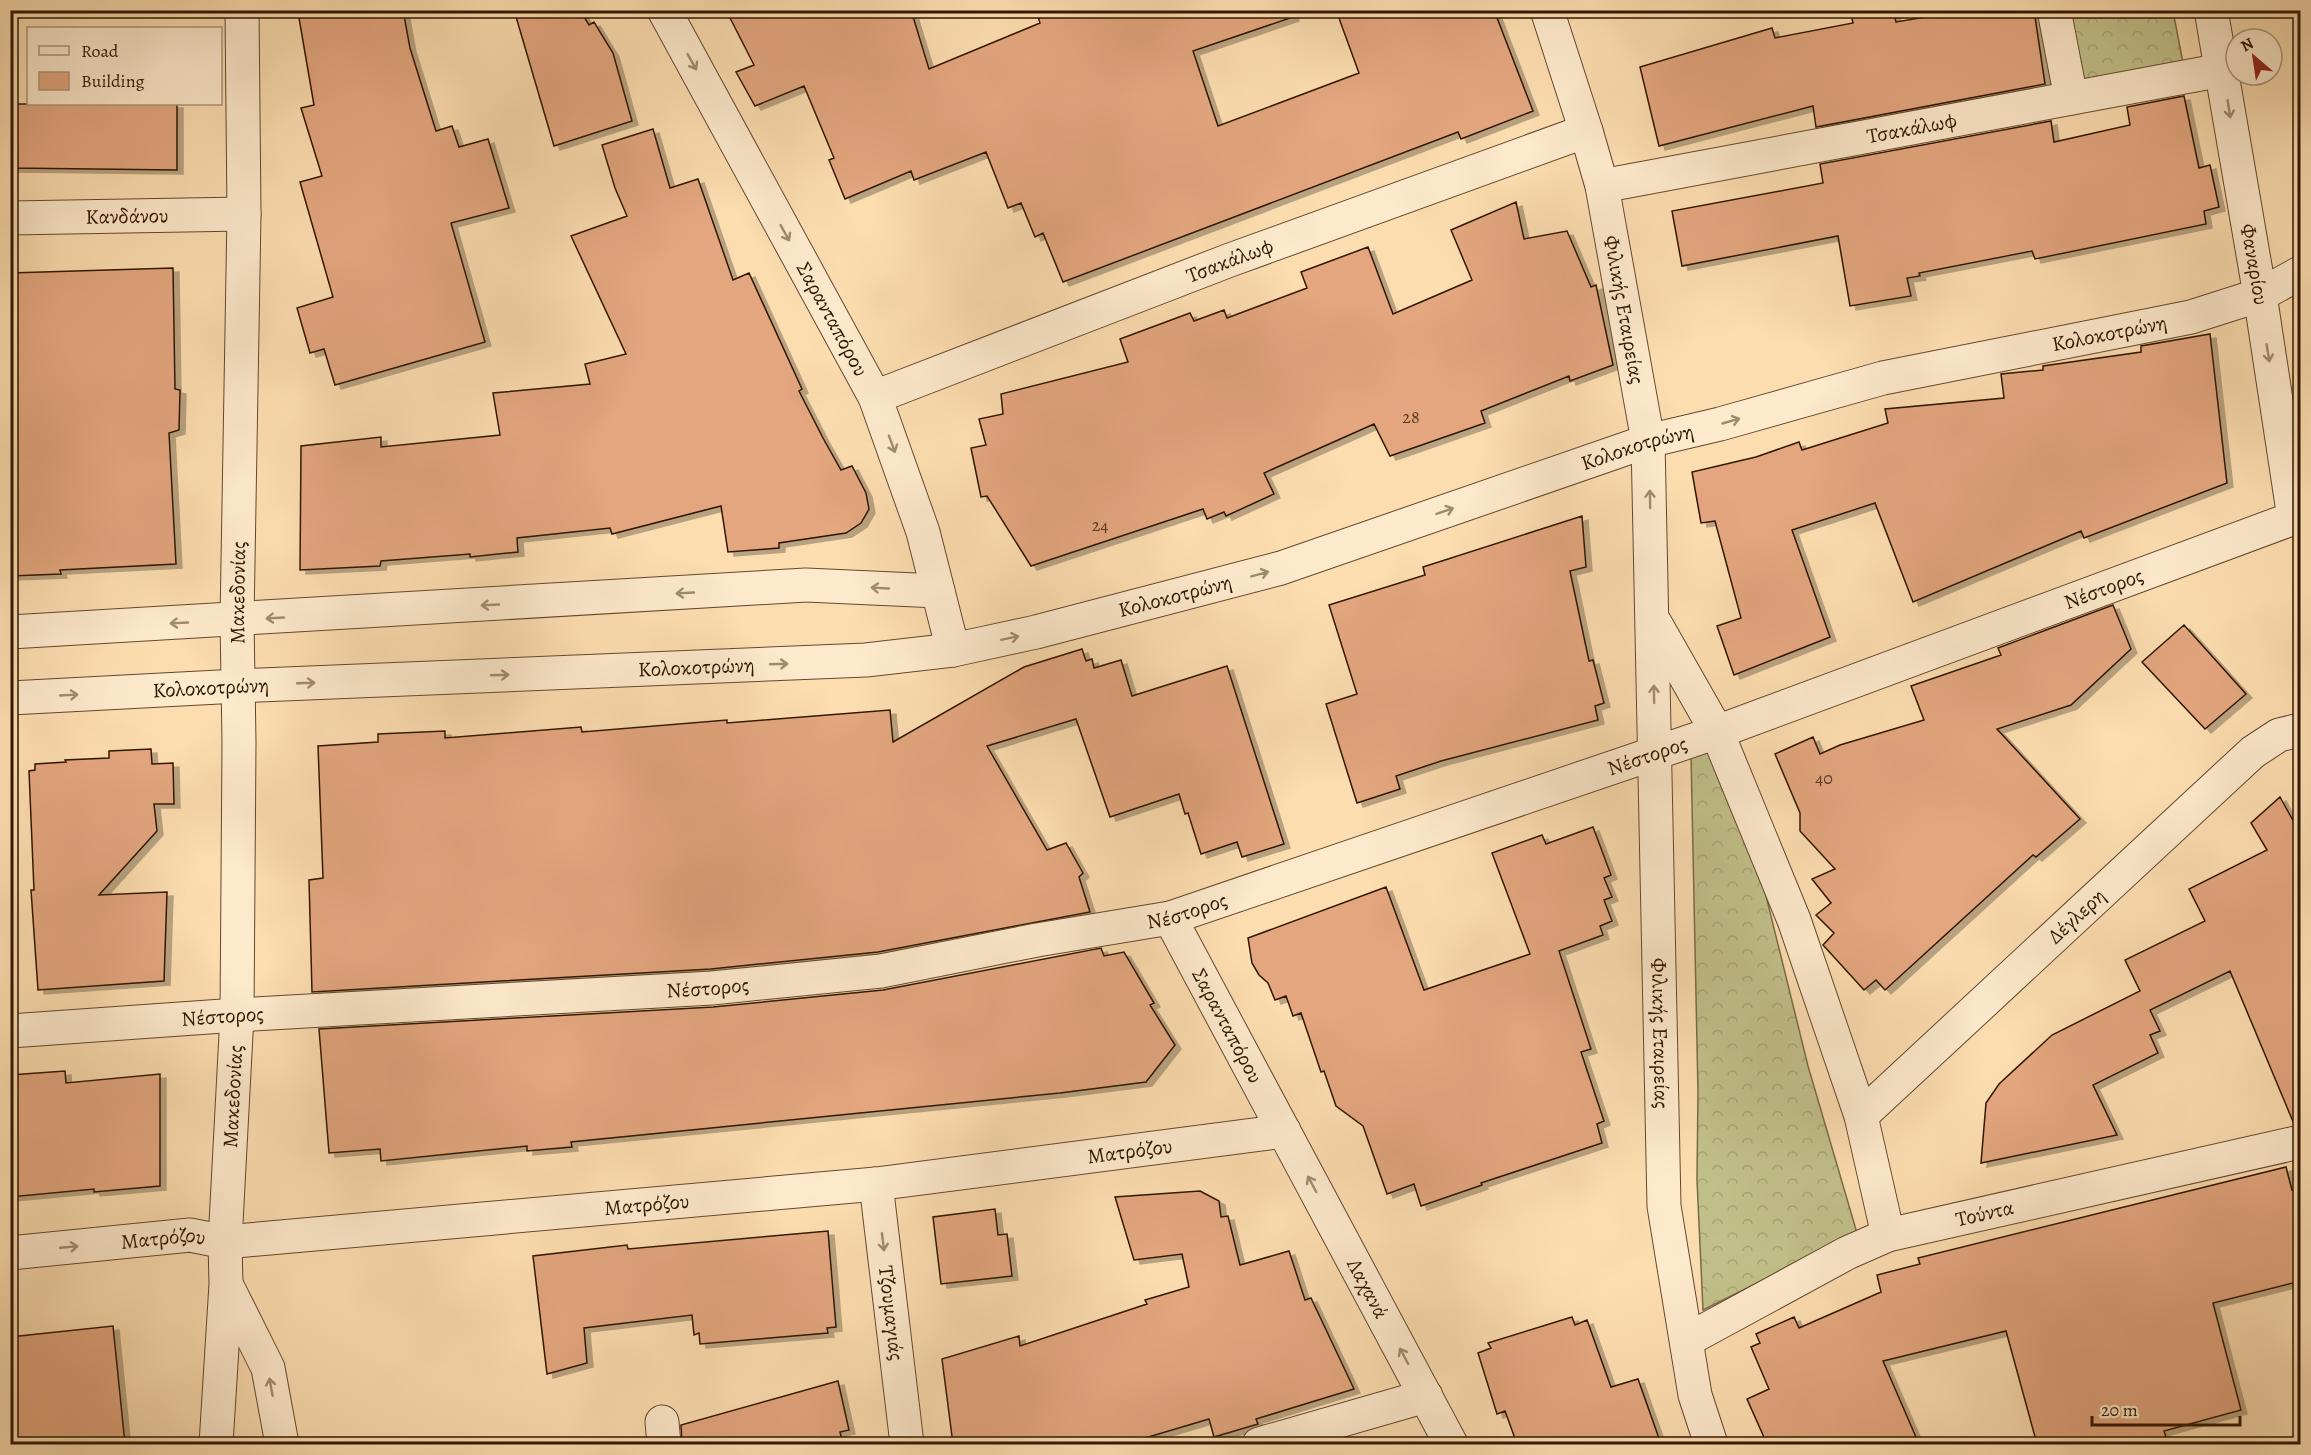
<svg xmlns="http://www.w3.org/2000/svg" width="2311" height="1455" font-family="Alegreya,serif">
<defs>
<pattern id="forest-crowns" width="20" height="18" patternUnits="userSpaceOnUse" patternTransform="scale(1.5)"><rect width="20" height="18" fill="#c2c08a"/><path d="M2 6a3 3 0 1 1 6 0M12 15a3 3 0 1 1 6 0" fill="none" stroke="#a7a475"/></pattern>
<filter id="shadow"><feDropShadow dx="6" dy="4" stdDeviation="0" flood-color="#0004"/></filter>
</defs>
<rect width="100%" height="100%" fill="#fcddb0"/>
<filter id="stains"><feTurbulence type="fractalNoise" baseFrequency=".00333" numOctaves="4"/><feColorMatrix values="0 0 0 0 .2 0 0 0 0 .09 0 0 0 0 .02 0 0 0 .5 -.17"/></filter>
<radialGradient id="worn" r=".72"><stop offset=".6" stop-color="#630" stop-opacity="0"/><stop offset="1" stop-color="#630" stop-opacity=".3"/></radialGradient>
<!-- forest -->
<path fill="url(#forest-crowns)" stroke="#796c46" stroke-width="1.5" d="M2069,11h104l10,52 -101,19z
M1729,746l79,320 49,167 -154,77 -6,-130 1,-88 -7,-337z"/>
<!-- building -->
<path fill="#e3a67f" stroke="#301702" stroke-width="1.5" filter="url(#shadow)" d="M332,10h71l7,38 26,83 16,-5 7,21 29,-8 21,69 -58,15 34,119 -150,43 -11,-36 -14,4 -13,-45 36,-11 -33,-115 22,-6 -21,-68 13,-3 -15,-87z
M514,10h66l9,15 5,-3 19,31 19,68 -78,25z
M726,10h185l18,59 111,-46 -4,-13h256l1,7 -100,34 25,75 141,-53 -23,-63h158l39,101 -72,28 -3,-7 -395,150 -20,-49 -8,4 -14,-34 -13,5 -22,-56 -72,28 -3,-9 -66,28 -16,-39 5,-2 -30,-72 -49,20 -19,-34 18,-7z
M1850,10h43l3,12 72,-12h66l11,74 -229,43 -3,-21 -154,40 -19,-79 132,-39 3,10 78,-15z
M2184,96l15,72 11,-3 9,42 -15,4 2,13 -171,35 -3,-8 -113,22 1,3 -13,2 4,18 -61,10 -12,-70 -156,30 -10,-55 151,-28 -3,-19 231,-43 3,21 76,-17 -3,-18z
M10,104h167v66l-167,-2z
M653,129l17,59 28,-9 35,101 16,-7 53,116 -3,2 24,47 18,32 11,-4 14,27 3,16 -8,14 -15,10 -67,10v5l-51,4 -7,-46 -109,28 -2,-6 -93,10 1,14 -48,5v-3l-89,7 -1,5 -80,4 1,-124 80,-9v10l119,-12 -7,-42 97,-9 -5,-20 41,-10 -55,-118 56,-20 -12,-28 -13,-43z
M1516,202l8,37 43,-8 24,56 5,-2 17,80 -43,16 -1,-5 -88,35 4,12 -95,33 -16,-32 -110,49 10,21 -48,22 -2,-4 -17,7 -4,-10 -172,57 -44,-70 -6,1 -10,-49 15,-3 -7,-26 24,-5 -2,-20 127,-32 -8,-23 70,-26 4,8 30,-11 3,8 80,-30 -6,-16 67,-25 25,67 79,-34 -21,-50z
M173,268l2,121 5,1 -1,40 -10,3 7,131 -116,6 1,4 -51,2v-303z
M2210,334l17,149 -143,55 -3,-7 -168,71 -38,-99 -83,27 38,107 -96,38 -17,-49 24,-8 -26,-97 -14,2 -9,-51 64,-15 43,-15 3,8 86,-27 -3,-14 119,-11 -3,-24 42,-4v-4l98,-14v-6z
M1582,516l4,51 -16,4 19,90 4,-1 11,43 -9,3 3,14 -157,41 -45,15 4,13 -43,14 -31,-99 31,-10 -28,-89 96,-30 -2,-8z
M2113,605l18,44 -60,56 -74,24 83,90 -44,38 -3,-2 -148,135 -9,-10 -12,10 -41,-45 11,-12 -18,-18 15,-12 -19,-24 23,-10 -35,-38v-18l-25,-59 38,-17 7,17 20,-9 84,-25 -13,-34 90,-31 -3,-7z
M2184,625l62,69 -41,35 -63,-67z
M1082,649l4,12 6,-2 2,9 27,-8 11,36 95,-30 57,178 -42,13 -5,-15 -36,12 -13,-41 -3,1 -6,-20 -69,23 -34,-98 -89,27 60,104 19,-7 17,30 -4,4 11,35 -212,40 -167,17 -399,23 -3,-112 14,-2 -5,-132 60,-4v-8l67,-3v7l136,-11 1,5 145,-12v3l163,-13 3,32 131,-75z
M151,749l1,15 21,-1 1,41h-20l3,27 -58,64 68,-3 -3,89 -126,9 -7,-100h3l-5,-119 6,-1v-6l31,-2 -1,-2 44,-2v-7z
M2280,797l21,38v289h-7l-64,-153 -80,39 10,21 -10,4 8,18 -65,32 24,50 -136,28 5,-60 13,-19 53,-49 88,-44 -15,-31 80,-39 -16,-32 78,-39 -16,-27z
M1593,827l18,48 -7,3 8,19 -8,3 8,21 -12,5 3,9 -44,16 32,98 -10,3 23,69 -7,3 5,19 -121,40 1,2 -61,21 -7,-22 -27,10 -24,-68 -27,-20 -12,-35 -3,1 -20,-59 -8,3 -7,-20 -11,4 -7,-17 -9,-8 -7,-12 -4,-25 138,-51 38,103 106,-36 -38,-101 50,-18 4,9z
M1101,948l3,8 20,-4 30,51 -4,2 25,40 -29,37 -86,11 -489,49 1,5 -45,4v-5l-146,15 -1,-12 -51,4 -10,-124 394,-22 170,-17z
M65,1071l1,12 94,-9v112l-66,6v-3l-84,8v-122z
M2286,1167l6,23 9,-2v93l-88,22 28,107 -77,21 2,6 -27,7h-102l-31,-113 -123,30 36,83h-152l-20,-45 22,-10 -18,-42 9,-4 -4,-9 38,-17 5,11 82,-36 -4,-17 43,-11 -2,-6z
M1200,1191l19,10 2,16 7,-1 12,49 49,-14 16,49 6,-2 43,91 -98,30 2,5 -44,13 -5,-18 -84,25h-172l-11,-85 77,-23 1,10 127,-42 -2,-4 44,-13 -7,-33 -48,6 -19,-63z
M995,1209l3,26 9,-1 5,42 -71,8 -8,-67z
M828,1231l8,96 -9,1 1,5 -128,11 -1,-11 -5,2 -2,-20 -108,13 3,35 -40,11 -14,-118 94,-11 1,4z
M1572,1317l3,8 12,-5 24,67 27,-8 23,65h-144l-12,-33 -8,3 -19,-61 13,-5 -3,-5z
M113,1326l12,118h-115v-107z
M838,1381l11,49 -9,2 3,12h-161l-1,-19z"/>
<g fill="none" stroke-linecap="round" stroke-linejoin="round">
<!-- minor casing -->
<g stroke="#63482e" stroke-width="35">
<g id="minor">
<path id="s1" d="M664,10l211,387 48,135 30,118"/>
<path id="s2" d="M1547,10l39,121 16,55 46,255 16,765 31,189 16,49"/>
<path d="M2054,10l17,88"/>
<path id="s3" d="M2211,10l49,285 34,223"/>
<path id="s4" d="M1602,186l620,-116"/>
<path id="s5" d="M10,218l234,-4"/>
<path id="s6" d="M875,397l355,-137 356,-129"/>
<path d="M1655,623l62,109 77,188 67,196 27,119"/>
<path d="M10,632l796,-47 132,6"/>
<path id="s7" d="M10,698l228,-12 628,-26 87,-10 83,-18 245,-64 367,-127 72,-17 163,-46 308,-61 69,-22 40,-22"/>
<path id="s8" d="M1170,918l281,526"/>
<path id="s9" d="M10,1031l227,-16 475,-27 169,-17 156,-31 133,-22 547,-186 577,-214"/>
<path id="s10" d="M1861,1116l392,-364 26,-17 21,-5"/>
<path id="s11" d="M876,1184l31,260"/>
<path id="s12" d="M10,1253l180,-18 35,7 651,-58 408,-53"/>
<path d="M227,1286l41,82 14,76"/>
<path id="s13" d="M1687,1340l160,-87 41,-18 412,-93"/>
<path d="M662,1422l2,22"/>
<path id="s14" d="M216,1444l10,-160 -1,-42 12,-227 2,-273 -2,-122 7,-406 -2,-204"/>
<path d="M1259,1444l167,-48"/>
</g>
</g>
<!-- minor -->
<use href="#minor" stroke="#fde9cc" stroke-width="33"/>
</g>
<!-- one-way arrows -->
<defs><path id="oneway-shaft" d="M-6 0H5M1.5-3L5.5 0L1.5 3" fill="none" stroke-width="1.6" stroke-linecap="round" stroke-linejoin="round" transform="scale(1.5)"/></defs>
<g stroke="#a18a71">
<use href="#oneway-shaft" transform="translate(692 62) rotate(61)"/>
<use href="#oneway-shaft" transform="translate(2229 109) rotate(81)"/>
<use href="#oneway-shaft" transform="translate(785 233) rotate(61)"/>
<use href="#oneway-shaft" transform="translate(2268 353) rotate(81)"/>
<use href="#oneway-shaft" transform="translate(1731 421) rotate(-16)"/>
<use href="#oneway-shaft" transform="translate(892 444) rotate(70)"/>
<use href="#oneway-shaft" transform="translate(1650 499) rotate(-91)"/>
<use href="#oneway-shaft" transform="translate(1445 511) rotate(-19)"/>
<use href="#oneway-shaft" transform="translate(1260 574) rotate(-15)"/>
<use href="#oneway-shaft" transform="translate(880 588) rotate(-177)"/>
<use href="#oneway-shaft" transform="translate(685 593) rotate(177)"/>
<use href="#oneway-shaft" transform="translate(490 605) rotate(177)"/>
<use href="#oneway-shaft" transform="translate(275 618) rotate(177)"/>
<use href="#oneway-shaft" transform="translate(179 623) rotate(177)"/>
<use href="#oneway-shaft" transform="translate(1010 638) rotate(-12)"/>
<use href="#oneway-shaft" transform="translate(779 664) rotate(-2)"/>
<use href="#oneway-shaft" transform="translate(500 675) rotate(-2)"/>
<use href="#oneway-shaft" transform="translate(306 683) rotate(-2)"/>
<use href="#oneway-shaft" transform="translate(1654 694) rotate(-91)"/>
<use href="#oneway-shaft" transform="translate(69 695) rotate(-3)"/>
<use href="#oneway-shaft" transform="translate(1312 1184) rotate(-118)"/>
<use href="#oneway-shaft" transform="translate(883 1242) rotate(83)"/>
<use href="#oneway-shaft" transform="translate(69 1247) rotate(-5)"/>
<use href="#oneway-shaft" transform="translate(1404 1356) rotate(-118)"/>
<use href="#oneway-shaft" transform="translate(271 1387) rotate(-100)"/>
</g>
<g text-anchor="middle" stroke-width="6" stroke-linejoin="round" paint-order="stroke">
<!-- number labels -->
<g font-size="18" fill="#5d3b21">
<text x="1411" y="423">28</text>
<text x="1100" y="531">24</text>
<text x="1824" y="784">40</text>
</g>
<!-- street labels -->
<g font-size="21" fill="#301702" stroke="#fde9cc">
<text dy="7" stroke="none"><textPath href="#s4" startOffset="315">Τσακάλωφ</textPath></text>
<text dy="7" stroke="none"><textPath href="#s5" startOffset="117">Κανδάνου</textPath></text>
<text dy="7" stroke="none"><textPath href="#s6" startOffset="380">Τσακάλωφ</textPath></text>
<text dy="7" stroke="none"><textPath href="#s3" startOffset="258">Φαναρίου</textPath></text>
<text dy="7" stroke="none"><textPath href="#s2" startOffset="310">Φιλικής Εταιρείας</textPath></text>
<text dy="7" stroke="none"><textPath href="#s1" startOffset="352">Σαρανταπόρου</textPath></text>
<text dy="7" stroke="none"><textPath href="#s7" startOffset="2145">Κολοκοτρώνη</textPath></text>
<text dy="7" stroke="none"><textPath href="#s7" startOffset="1659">Κολοκοτρώνη</textPath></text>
<text dy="7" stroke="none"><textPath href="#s9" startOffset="2157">Νέστορος</textPath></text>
<text dy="7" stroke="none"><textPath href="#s14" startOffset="852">Μακεδονίας</textPath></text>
<text dy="7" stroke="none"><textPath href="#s7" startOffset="1173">Κολοκοτρώνη</textPath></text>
<text dy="7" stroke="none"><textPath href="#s7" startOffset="687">Κολοκοτρώνη</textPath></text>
<text dy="7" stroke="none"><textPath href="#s7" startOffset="201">Κολοκοτρώνη</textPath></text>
<text dy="7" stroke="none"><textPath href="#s9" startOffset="1671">Νέστορος</textPath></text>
<text dy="7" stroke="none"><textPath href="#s9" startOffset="1185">Νέστορος</textPath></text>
<text dy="7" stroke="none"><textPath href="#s10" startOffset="294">Δέγλερη</textPath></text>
<text dy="7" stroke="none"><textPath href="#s9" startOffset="699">Νέστορος</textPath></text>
<text dy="7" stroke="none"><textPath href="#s9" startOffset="213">Νέστορος</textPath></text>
<text dy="7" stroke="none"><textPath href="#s8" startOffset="122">Σαρανταπόρου</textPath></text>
<text dy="7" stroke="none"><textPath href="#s2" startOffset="1036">Φιλικής Εταιρείας</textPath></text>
<text dy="7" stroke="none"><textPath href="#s14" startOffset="348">Μακεδονίας</textPath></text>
<text dy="7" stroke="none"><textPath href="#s12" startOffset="1126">Ματρόζου</textPath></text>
<text dy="7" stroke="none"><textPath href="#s12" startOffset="640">Ματρόζου</textPath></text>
<text dy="7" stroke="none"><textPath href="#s13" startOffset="326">Τούντα</textPath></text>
<text dy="7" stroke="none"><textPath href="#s12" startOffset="154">Ματρόζου</textPath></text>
<text dy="7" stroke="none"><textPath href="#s8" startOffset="420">Λαχανά</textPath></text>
<text dy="7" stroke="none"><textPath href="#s11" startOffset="130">Τζουμαγιάς</textPath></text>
</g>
</g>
<!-- margin -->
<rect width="2311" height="1455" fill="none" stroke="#fcddb0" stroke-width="36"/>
<rect x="12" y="12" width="2287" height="1431" fill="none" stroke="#301702" stroke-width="3"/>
<rect x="18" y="18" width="2275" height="1419" fill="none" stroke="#301702" stroke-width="1.5"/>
<!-- legend -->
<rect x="27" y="27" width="195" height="78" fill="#fde9cc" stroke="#ab957b" stroke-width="1.5"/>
<rect x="39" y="46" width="30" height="9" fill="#fde9cc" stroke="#ab957b" stroke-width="1.5"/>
<text x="81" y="57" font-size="18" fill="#301702">Road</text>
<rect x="39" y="72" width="30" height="18" fill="#e3a67f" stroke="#ab957b" stroke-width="1.5"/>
<text x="81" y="87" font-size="18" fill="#301702">Building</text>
<!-- north arrow -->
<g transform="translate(2254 57) rotate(331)"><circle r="28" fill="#fde9cc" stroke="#ab957b" stroke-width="1.5"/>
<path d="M0-4.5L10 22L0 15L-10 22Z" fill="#8f2418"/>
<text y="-9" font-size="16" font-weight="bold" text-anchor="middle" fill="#301702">N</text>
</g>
<!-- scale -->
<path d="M2092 1416v9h148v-9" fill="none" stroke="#301702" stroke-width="3"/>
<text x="2101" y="1416" font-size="18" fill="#301702" stroke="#fde9cc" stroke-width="4.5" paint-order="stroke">20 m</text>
<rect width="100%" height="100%" filter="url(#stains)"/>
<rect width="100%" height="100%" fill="url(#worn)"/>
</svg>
